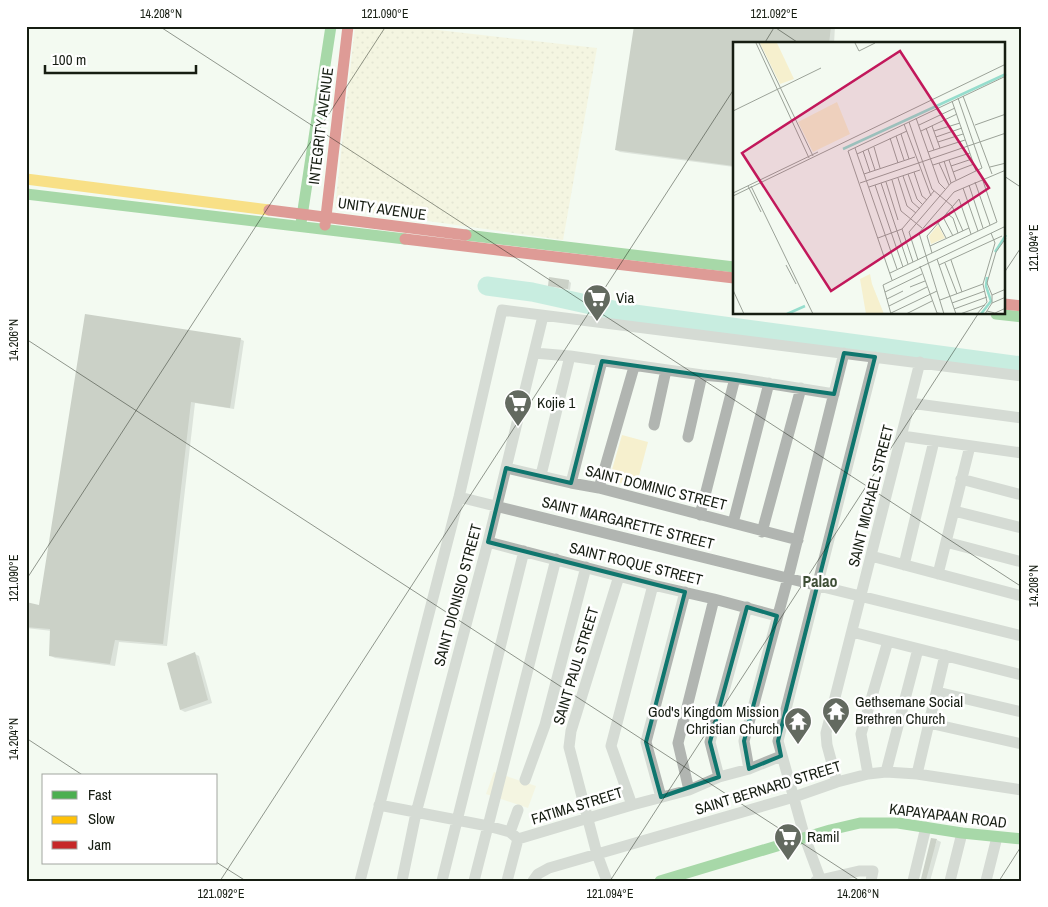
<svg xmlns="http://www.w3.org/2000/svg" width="1048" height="907" font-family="'Archivo Narrow',sans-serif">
<defs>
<pattern id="grass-dots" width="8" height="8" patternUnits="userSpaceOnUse" patternTransform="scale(1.25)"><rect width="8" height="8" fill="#f6f0ce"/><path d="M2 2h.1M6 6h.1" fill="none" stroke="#d2cdb0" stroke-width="1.8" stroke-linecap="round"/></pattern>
</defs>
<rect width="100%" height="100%" fill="#f3faf1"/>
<!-- grass -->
<path fill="url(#grass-dots)" d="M355,26h48l194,22 -34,192 -228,-32z"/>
<!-- garden -->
<path fill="#f6f0ce" d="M622,435l26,7 -12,45 -27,-7z
M494,772l42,14 -8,22 -42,-14z"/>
<!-- shadow -->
<path fill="#0003" d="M449,26h21v3z
M635,26h200l-1,18h-100v123l-114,-15 -4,-2z
M569,281l2,2 -1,7 -21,-4z
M86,316l154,23 4,2 -10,68 -39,-6 -28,243 -48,-4 -4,24 -60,-8 -4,-2 1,-25 -26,-3v-24l14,3z
M195,654l4,2 13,47 -27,9 -4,-2z
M937,840l4,2 -11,39h-3l-4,-3z"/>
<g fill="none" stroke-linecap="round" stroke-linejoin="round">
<!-- river -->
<path stroke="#96ddcd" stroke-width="19" d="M487,286l45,6 95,21 395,53"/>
</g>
<!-- building -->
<path fill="#9b9f95" d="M634,26h197l-2,18h-95v122l-119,-16z
M549,277l20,3 -1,9 -20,-3z
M85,314l156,24 -11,70 -39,-6 -28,242 -48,-4 -5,24 -61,-8 1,-27 -24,-2v-25l13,3z
M195,652l13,48 -28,10 -13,-47z
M931,838l6,1 -11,41 -5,-1z"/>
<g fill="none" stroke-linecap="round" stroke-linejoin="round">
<!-- street -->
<path stroke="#b1b5b1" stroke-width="11" d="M534,353l36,3 132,19 33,3 99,16
M910,403l112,15
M654,425l12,-55
M902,436l120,17
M688,437l14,-62
M506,468l65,15 28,5 199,52
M541,475l29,-119
M961,479l61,16
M571,483l31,-122
M599,488l35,-121
M459,497l563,139
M954,511l68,17
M700,515l35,-137
M733,523l36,-140
M762,532l39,-144
M488,542l165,43 61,14 63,17
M946,542l76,20
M871,556l151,40
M904,565l30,-124
M938,574l32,-128
M852,632l170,43
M937,692l85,20
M929,723l93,21
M749,769l-5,-28 44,-163 56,-225
M886,772l32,-123
M868,774l-7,-40 27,-93
M917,774l28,-119
M719,777l-9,-35 37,-135
M525,780l20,-55 41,-158
M837,782l-10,-37 -1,-12 94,-371
M689,790l-11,-47 36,-144
M661,797l-15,-55 39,-150
M379,805l109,21 22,6 8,7
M632,805l-21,-59 42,-161
M510,832l8,-22
M518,839l114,-34 57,-15 30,-13 30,-8 32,-13
M360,881l99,-384 43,-187 520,66
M402,881l14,-68 72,-271 55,-226
M442,881l82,-330
M474,881l82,-322
M507,881l11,-42
M533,881l5,-7 11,-6 245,-71 43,-15 31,-8 18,-2 31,2 105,16
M607,881l-10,-27 -28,-107 2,-16 48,-155
M816,881l43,-10h14l-2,10
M821,881l-16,-43 -27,-97 97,-384
M913,881l13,-54
M950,881l12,-48
M986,881l11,-44"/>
<!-- fast -->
<path stroke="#4caf50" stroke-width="11" d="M26,194l379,45
M301,223l30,-197
M466,235l268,32
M996,314l26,3
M660,881l170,-51 30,-7h38l64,10 60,6"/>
<!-- slow -->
<path stroke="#ffc107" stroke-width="11" d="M26,179l243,31"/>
<!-- jam -->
<path stroke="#c62828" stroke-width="11" d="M269,210l197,25
M325,225l23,-199
M405,239l329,39
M1004,304l18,2"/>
</g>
<!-- marked area -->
<path d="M0 0H1048V907H0ZM844,353l31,4 -97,384 3,15 -32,13 -5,-28 33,-125 -30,-9 -37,135 9,35 -58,20 -15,-55 39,-150 -197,-50 18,-74 65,15 31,-122 232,33z" fill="#f3faf1" fill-opacity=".55" fill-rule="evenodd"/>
<path fill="none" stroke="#0f766e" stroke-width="4" stroke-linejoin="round" d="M844,353l31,4 -97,384 3,15 -32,13 -5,-28 33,-125 -30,-9 -37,135 9,35 -58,20 -15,-55 39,-150 -197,-50 18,-74 65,15 31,-122 232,33z"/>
<!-- ticks -->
<path fill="none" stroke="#161d12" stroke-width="1" stroke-opacity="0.45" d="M159,26l863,561M773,26l27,18M764,44l11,-18M1004,176l18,12M1004,273l18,-27M26,339l834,542M26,580l360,-554M26,738l58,38M216,862l30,19M220,881l514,-792M610,881l368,-567M999,881l23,-36"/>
<!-- icons -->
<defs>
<g id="supermarket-pin" transform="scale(1.4375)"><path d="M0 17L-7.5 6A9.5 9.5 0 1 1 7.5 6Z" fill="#636a60" stroke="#fff"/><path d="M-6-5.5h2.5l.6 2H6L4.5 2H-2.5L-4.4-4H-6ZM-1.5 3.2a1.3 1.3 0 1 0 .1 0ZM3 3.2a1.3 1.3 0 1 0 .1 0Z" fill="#fff"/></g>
<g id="temple-pin" transform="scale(1.4375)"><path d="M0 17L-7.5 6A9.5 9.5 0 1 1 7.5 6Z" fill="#636a60" stroke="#fff"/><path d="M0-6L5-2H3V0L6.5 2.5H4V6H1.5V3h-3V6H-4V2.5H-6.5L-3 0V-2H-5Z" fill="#fff"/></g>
</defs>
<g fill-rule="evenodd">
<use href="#supermarket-pin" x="597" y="298"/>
<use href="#supermarket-pin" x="518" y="403"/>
<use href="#temple-pin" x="836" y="711"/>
<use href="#temple-pin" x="798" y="721"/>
<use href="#supermarket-pin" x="788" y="837"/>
</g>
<g text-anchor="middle" stroke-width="5" stroke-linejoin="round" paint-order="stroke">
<!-- street labels -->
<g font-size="15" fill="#161d12" stroke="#fff">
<text transform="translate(321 126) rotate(-83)" y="5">INTEGRITY AVENUE</text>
<text transform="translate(382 209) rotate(8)" y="5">UNITY AVENUE</text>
<text transform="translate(656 488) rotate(14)" y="5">SAINT DOMINIC STREET</text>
<text transform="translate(871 496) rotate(-76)" y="5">SAINT MICHAEL STREET</text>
<text transform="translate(628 523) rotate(14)" y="5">SAINT MARGARETTE STREET</text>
<text transform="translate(636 564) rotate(14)" y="5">SAINT ROQUE STREET</text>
<text transform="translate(458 595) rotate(-75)" y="5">SAINT DIONISIO STREET</text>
<text transform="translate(576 666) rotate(-73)" y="5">SAINT PAUL STREET</text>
<text transform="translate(768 788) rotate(-17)" y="5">SAINT BERNARD STREET</text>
<text transform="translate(577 806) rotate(-17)" y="5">FATIMA STREET</text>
<text transform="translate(948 816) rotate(7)" y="5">KAPAYAPAAN ROAD</text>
</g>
<!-- poi labels -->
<g font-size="15" fill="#161d12" stroke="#fff" text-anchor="start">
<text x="616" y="303">Via</text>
<text x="537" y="408">Kojie 1</text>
<text x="855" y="707">Gethsemane Social<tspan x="855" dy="17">Brethren Church</tspan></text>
<text x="779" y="717" text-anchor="end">God's Kingdom Mission<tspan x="779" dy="17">Christian Church</tspan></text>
<text x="807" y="842">Ramil</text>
</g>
<!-- neighbourhood labels -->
<g font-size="16" font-weight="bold" fill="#3e4e36" stroke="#fff">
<text x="820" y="587">Palao</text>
</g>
</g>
<!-- overview -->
<g transform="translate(733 42)">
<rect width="272" height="272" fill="#f3faf1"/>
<path d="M27,1h17l17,36 -14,5zM104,60l13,32 -37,18 -15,-30zM205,183l7,13 -14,6 -2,-8zM137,232l2,10 12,30h-18l-6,-35z" fill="#f6f0ce"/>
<path fill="none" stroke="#96ddcd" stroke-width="2.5" d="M110,107l163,-75M262,210l11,-17M54,272l18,-8M248,272l10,-13 -5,-15 1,-9"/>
<path fill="none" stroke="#9ba298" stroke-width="1" d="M23,1l53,115M26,1l54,113M122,1l4,8 16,-8M230,54l29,78M219,59l24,70M0,69l88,-43M183,76l23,65 6,6M176,80l23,67 20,17M171,82l27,72M186,83l36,-17M242,83l31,-11M199,84l8,22M193,86l8,22M188,89l36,-17M201,89l26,-8M168,92l8,25M163,94l8,24M203,95l26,-9M157,96l8,25M205,100l25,-8M141,105l6,21M122,106l42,121M135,107l7,21M130,109l7,21M195,110l37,-12M124,112l50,-23M216,118l7,20M211,119l7,22M206,121l10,22M200,123l37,-12M218,124l21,-7M257,125l16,-4M181,130l8,24 5,4M220,130l21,-8M131,132l51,-17M175,132l9,25 6,6M170,134l9,26 8,7M165,136l9,28 9,7M159,138l9,31 21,17M153,140l12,38M242,140l15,43M127,141l146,-50M148,141l27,81M142,143l28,82M236,143l14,43M15,144l13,26M18,144l62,128M136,145l51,-17M230,146l15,43M0,151l85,-41M0,154l273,-132M219,164l11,25M213,171l7,5 5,15M210,175l10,19M205,181l8,15M169,187l11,33M145,196l24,-9 32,-38M197,204l39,-18M199,211l-5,-17 32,-37 12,35M204,217l19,55M185,218l-9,-28 42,-49 31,-15 -24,-70M218,218l11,32M212,221l12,31M53,223l10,19M206,223l63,-29M187,224l17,47 7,1M157,231l107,-51 -15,-44M159,238l-44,-129 158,-75M177,245l15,-6M0,248l11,24M152,250l37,-18M259,253l-5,-12 9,-31 10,-14M259,253l14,-6M154,257l16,-8M207,258l43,-16M219,261l33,-12M259,261l14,-6M156,264l38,-19M221,267l33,-12M254,269l8,2 11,-5M158,271l46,-22M158,272l-8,-29 123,-59M173,272l26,-13M211,272l-25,-81 35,-41 52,-22M227,272l25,-9M244,272l10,-12 -4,-18 12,-41 -4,-10M252,272l7,-11v-8"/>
<path fill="#c2185b" fill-opacity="0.15" stroke="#c2185b" stroke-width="2.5" d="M167,9l89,137 -158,103 -89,-138z"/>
<rect width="272" height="272" fill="none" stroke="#161d12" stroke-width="2.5"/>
</g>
<!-- border -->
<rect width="1048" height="907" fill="none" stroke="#ffffff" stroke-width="55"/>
<!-- legend -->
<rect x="42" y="774" width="175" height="90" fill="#ffffff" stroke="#a2a5a0"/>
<rect x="52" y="791" width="25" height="8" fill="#4caf50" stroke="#a2a5a0"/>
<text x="88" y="800" font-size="15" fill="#161d12">Fast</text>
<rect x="52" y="816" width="25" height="8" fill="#ffc107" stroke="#a2a5a0"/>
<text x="88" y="824" font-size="15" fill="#161d12">Slow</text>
<rect x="52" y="841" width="25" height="8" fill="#c62828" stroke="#a2a5a0"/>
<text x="88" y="850" font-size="15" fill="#161d12">Jam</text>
<!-- scale -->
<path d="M45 65v8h151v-8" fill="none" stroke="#161d12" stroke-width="2.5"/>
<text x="52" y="65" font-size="15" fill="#161d12" stroke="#ffffff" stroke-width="4" paint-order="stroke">100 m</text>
<rect x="28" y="28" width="992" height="852" fill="none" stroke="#161d12" stroke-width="2"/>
<g font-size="12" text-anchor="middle" fill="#161d12">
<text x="161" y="18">14.208°N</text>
<text x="385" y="18">121.090°E</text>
<text x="774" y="18">121.092°E</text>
<text transform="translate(1034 248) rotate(-90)" y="4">121.094°E</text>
<text transform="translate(14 340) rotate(-90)" y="4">14.206°N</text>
<text transform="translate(14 578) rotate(-90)" y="4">121.090°E</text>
<text transform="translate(1034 586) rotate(-90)" y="4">14.208°N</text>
<text transform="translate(14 739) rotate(-90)" y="4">14.204°N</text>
<text x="221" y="898">121.092°E</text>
<text x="610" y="898">121.094°E</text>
<text x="858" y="898">14.206°N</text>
</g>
</svg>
